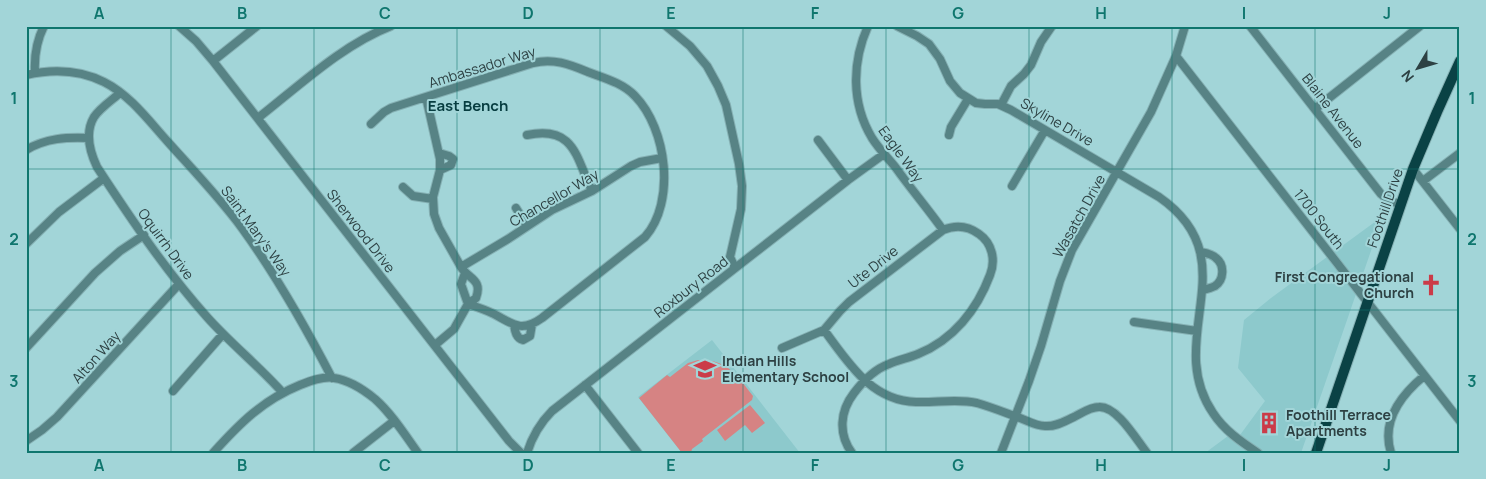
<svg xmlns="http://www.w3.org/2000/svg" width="1486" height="479" font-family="Manrope,sans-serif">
<rect width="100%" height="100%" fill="#a2d5d8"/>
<!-- built -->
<path fill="#8dc9cc" d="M1383,216l-82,237h-96l23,-17 12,-1 25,-34 -27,-33 6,-48 27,-22z
M712,340l88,113h-118l-44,-56z"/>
<!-- green -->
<path fill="#d68383" d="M698,360c29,-1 39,15 55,36l-1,4 -50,39 1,2 -11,8 -1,4h-9l-43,-55 28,-23 3,2 18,-14z
M750,405l15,18 -13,10 -7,-8 -20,16 -8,-11z"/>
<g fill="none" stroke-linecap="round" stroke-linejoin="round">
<!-- minor casing -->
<g stroke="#86b1b4" stroke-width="10">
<path id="minor" d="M179,26l17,15 17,20 296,380 12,12
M666,26l24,20 17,20 11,20 8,19 13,59 3,22 -1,23 -11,48 5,11
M868,26c-16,36 -17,77 4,112 7,11 16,20 24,30 15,21 32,41 47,62
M897,26l20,10 12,8 11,15 10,22 10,12 16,10 9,1h13l13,6 148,87c91,63 3,141 54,216 11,17 27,28 45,40
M1250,26l131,168 6,5 14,6
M1176,56l284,365
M213,61l44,-35
M35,73c-1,-17 1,-31 9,-47
M26,75c26,-6 54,-5 78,7 26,13 45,39 64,60 25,28 51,55 74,86 34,47 63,98 90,150
M120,93c-8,7 -20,15 -26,24 -9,15 -4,35 3,50 34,52 69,104 110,150 24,27 52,49 76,76
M426,97l14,62v11l-7,27 1,17 5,14 22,39c7,12 22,12 15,31l-8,6 -14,25 -19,16
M1001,105l10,-19 13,-12 7,-9 10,-23 11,-16
M1315,109l105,-83
M258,118c41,-32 84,-73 133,-92
M371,124l13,-12 7,-4 142,-45c20,-5 36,1 55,9 16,6 35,11 47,24 32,33 41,106 10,141l-103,81c-21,15 -29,6 -48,-4 -8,-4 -17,-7 -26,-10
M527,135c48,-10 49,23 65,56
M949,135l2,-8 17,-28
M818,140l30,40
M26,150c20,-12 41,-13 63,-12
M439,153l10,3 4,3 -2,6 -11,5
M1413,169l47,60
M1423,181l37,-28
M1012,186l33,-56
M403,187l10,9 20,3
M516,208l11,18
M26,244l33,-32 45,-34
M1201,252c5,1 11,2 15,6 9,7 8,22 -1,28 -4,2 -8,3 -12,4
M461,267l47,-28 44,-29 40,-19 39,-25 9,-4 22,-4
M465,273l-4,11 7,20
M1134,322l63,9
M514,325c1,6 2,13 9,15l7,-4 2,-12
M824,330c24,32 47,71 92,72 20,1 41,-4 61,1 14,4 29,10 43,15 8,3 16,8 25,8 11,1 20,-5 29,-9 8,-4 16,-10 25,-10 18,-1 37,32 48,46
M26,348l69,-75 25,-22 24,-16
M782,348l42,-18 16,-19 9,-9 94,-72c12,-5 25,-4 36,4 13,9 17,26 11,41 -13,35 -37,65 -72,79 -10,4 -20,6 -29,10 -14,5 -26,17 -35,29 -14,18 -16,41 -2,60
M585,385l53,68
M173,391l50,-57
M26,441l16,-11 15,-13 122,-133
M213,453c27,-30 50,-53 87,-68 10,-4 23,-9 34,-7 14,2 30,12 41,21 17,15 30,36 43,54
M353,453l41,-32
M527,453c5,-16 13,-30 25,-42l296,-231 36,-26
M1001,453l28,-72 12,-35 19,-65 12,-31 79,-138 25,-56 9,-30
M1391,453c-10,-32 10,-58 33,-77"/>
</g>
<!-- major casing -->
<g stroke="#86b1b4" stroke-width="12">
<path id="major" d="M1316,453l97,-284 24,-57 23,-51"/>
</g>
<!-- minor -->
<use href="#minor" stroke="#578385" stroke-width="8"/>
<!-- major -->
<use href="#major" stroke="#0a4245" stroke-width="10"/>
</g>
<!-- grid -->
<path fill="none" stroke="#0f766e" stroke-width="1" stroke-opacity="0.55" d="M171,26v427M314,26v427M457,26v427M600,26v427M743,26v427M886,26v427M1029,26v427M1172,26v427M1315,26v427M26,169h1434M26,310h1434"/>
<!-- icons -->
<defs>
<g id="church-bare" transform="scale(1.725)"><path d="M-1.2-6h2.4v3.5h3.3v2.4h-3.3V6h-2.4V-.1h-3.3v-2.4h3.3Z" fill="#cb3b48" stroke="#a2d5d8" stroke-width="2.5" paint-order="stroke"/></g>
<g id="school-bare" transform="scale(1.725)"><path d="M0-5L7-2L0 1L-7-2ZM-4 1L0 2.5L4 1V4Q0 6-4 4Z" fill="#cb3b48" stroke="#a2d5d8" stroke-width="2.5" paint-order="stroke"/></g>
<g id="building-bare" transform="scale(1.725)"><path d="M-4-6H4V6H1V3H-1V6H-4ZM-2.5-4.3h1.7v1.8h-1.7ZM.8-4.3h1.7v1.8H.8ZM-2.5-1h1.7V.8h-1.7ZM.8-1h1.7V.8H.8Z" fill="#cb3b48" stroke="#a2d5d8" stroke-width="2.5" paint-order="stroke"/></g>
</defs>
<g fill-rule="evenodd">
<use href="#church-bare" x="1431" y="285"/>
<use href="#school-bare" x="705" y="369"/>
<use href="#building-bare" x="1269" y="423"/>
</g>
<g text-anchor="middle" stroke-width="4" stroke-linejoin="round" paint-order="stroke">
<!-- street labels -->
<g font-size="14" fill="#2d4143" stroke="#a2d5d8">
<text transform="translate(482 67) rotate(-17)" y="5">Ambassador Way</text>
<text transform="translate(1333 111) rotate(52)" y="5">Blaine Avenue</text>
<text transform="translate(1057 122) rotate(30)" y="5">Skyline Drive</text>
<text transform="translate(901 154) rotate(54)" y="5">Eagle Way</text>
<text transform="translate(554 198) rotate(-30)" y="5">Chancellor Way</text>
<text transform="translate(1385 208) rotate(-71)" y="5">Foothill Drive</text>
<text transform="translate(1079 216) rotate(-61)" y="5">Wasatch Drive</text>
<text transform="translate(1319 219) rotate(52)" y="5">1700 South</text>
<text transform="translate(256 231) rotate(54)" y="5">Saint Mary's Way</text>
<text transform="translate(361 231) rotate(52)" y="5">Sherwood Drive</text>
<text transform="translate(166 244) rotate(54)" y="5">Oquirrh Drive</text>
<text transform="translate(873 267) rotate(-38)" y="5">Ute Drive</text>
<text transform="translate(691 287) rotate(-38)" y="5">Roxbury Road</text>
<text transform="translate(96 357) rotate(-48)" y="5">Alton Way</text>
</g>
<!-- poi labels -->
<g font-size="14" font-weight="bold" fill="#2d4143" stroke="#a2d5d8" text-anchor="start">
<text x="1414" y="282" text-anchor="end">First Congregational<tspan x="1414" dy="16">Church</tspan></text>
<text x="722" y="366">Indian Hills<tspan x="722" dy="16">Elementary School</tspan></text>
<text x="1286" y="420">Foothill Terrace<tspan x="1286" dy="16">Apartments</tspan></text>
</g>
<!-- neighbourhood labels -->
<g font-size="15" font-weight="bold" fill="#073d40" stroke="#a2d5d8">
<text x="468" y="111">East Bench</text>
</g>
</g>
<!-- border -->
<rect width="1486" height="479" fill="none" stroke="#a2d5d8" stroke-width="55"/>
<!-- north arrow -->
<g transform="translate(1418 68) rotate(232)" stroke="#a2d5d8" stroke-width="4" paint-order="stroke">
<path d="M0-4L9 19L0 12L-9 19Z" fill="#2d4143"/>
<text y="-8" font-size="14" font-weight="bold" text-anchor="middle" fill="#2d4143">N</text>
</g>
<rect x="28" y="28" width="1430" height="424" fill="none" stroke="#0f766e" stroke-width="2"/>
<g font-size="16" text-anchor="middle" font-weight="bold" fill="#0f766e">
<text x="99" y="19">A</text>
<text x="242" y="19">B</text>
<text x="385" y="19">C</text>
<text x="528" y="19">D</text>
<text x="671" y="19">E</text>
<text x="815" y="19">F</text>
<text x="958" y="19">G</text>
<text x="1101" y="19">H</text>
<text x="1244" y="19">I</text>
<text x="1387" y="19">J</text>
<text x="14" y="104">1</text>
<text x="1472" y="104">1</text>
<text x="14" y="245">2</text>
<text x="1472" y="245">2</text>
<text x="14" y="387">3</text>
<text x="1472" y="387">3</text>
<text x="99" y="471">A</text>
<text x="242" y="471">B</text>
<text x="385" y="471">C</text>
<text x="528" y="471">D</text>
<text x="671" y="471">E</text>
<text x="815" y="471">F</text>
<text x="958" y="471">G</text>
<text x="1101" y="471">H</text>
<text x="1244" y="471">I</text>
<text x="1387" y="471">J</text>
</g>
</svg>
